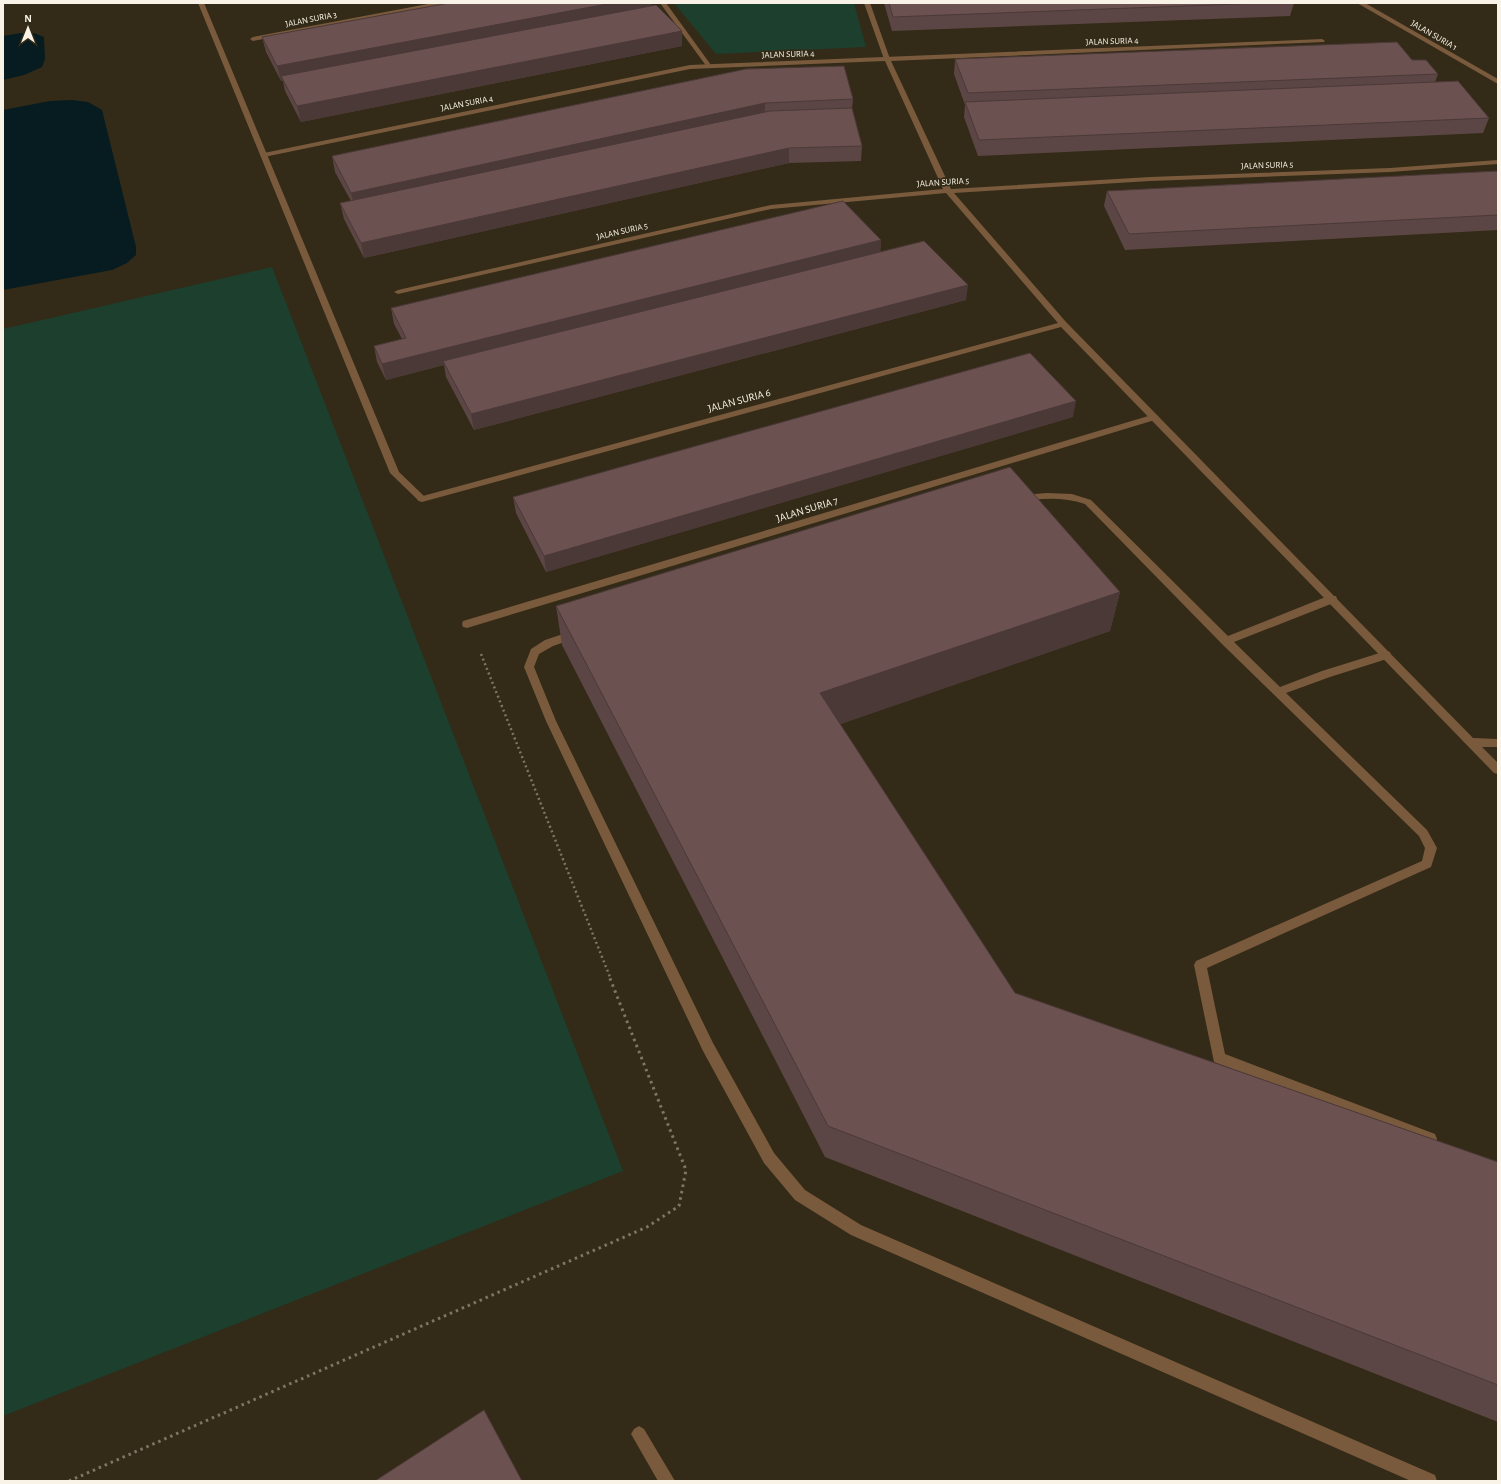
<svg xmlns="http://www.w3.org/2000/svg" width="1501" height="1484" font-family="'Alegreya Sans',sans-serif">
<rect width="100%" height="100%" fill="#332b17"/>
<!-- green -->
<path fill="#1d3f2e" d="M674,3h180l12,44 -150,7z
M272,267l351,904 -620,245v-1087z"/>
<!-- water -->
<path fill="#061c21" d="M21,33h13l10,4 1,22 -3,8 -18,8 -21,5v-44z
M72,100l16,2 14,8 34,137v8l-9,8 -15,7 -109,20v-180l47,-9z"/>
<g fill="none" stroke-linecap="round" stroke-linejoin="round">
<!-- path-far1 -->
<path stroke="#7d7664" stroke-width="2.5" stroke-dasharray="2 3" stroke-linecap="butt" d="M481,654l129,323"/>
<!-- path -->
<path stroke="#7d7664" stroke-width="3" stroke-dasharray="2.5 4" stroke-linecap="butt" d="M69,1481l578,-254 32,-21 7,-36 -77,-194"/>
<!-- service -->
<path fill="#7a5a3c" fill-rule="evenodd" d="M198,3h6l195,469 26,25 2,2 -2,2h-6l-29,-28z
M660,3h6l45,62v2h-4z
M864,3h6l20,56 -1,1 -5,-1z
M1155,414l4,3 -1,2 -691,209 -4,-1 -1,-3 1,-3z
M1047,493l25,1 19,6 137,136 100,-40h8l1,3 -1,3 -102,40 46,45 42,-16 64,-20 4,1 1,3 -1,3 -60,19 -44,16 141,137 10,18 -6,19 -224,101 18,86 210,80 2,5 -2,5 -5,1 -216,-83 -20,-97 2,-4 226,-100 3,-13 -6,-12 -197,-192 -137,-140c-18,-6 -35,-6 -53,-4 -6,0 -11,3 -15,-2l5,-3z
M575,630l4,1 1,3 -1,3 -26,9 -14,8 -5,13 22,54 157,322 61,110 31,37 56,35 574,250 2,6h-26l-560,-246 -56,-35 -31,-37 -61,-112 -157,-330 -22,-54 7,-18 14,-9z"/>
<!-- minor -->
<path fill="#7a5a3c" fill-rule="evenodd" d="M433,3h13l-3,2 -190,36 -3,-2 3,-2z
M1357,3h8l133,76v5z
M1322,39l3,2 -1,1 -433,19 60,128 199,-12 240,-9 108,-8v4l-108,8 -240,9 -196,12 112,129 407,416 25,1v8h-16l16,16v11l-4,-1 -433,-446 -639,175 -3,-1 -2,-2 2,-2 639,-174 -112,-130 -175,16 -373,85 -4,-2 4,-2 373,-85 172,-16 -58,-128 -195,8 -426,88 -4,-2 4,-2 426,-88z
M639,1426l5,3 31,52h-17l-27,-47 3,-5z"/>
</g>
<!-- wall -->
<path fill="#5c4645" d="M884,3h410l-4,13 -398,15z
M652,6l30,40 -381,76 -16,-31 -2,-10h-2l-15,-29 -4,-15z
M955,59l457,1 26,14 -3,8 54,36 -6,15 -505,23 -14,-39 1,-12 -11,-31z
M746,69l107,30 -1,10 10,37 -1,15 -72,2 -425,95 -20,-39 -4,-16 11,-2 -16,-29 -3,-16z
M1498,171v59l-373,20 -21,-44 3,-15z
M881,240l-1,12 86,48 -492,130 -28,-53 -2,-12 -58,15 -9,-18 -3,-16 28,-7 -8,-15 -3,-16z
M1073,417l-527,155 -30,-59 -3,-16z
M1120,592l-10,39 -270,93 175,269 483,169v260l-673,-265 -263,-512 -6,-39z"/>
<!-- shaded-wall -->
<path fill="#4b3938" d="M612,3h39l1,7 -371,66 2,5h-2l-4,-15z
M682,31v15l-381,76 -4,-16z
M765,103v15l-410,90 -4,-15z
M789,148v15l-425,95 -3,-15z
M881,240l-1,16 -437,105 1,4 -58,15 -4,-16z
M968,285l-2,15 -492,130 -3,-16z
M1076,401l-3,16 -527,155 -2,-16z
M1120,592l-10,39 -292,101 2,-39z"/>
<!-- building -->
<path fill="#6b5150" stroke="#4b3938" d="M449,3h163l-335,63 -15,-29z
M889,3h375l-371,14z
M656,5l26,26 -385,75 -16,-30z
M1397,42l15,18h14l12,14 -470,19 -13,-34z
M844,66l9,33 -88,4 -414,90 -19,-37 414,-87z
M1458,81l31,37 -510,22 -14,-38z
M852,108l10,38 -73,2 -428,95 -21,-40 430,-92z
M1498,171v44l-369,19 -22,-43z
M843,201l38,39 -499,124 -8,-18 32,-8 -15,-30z
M924,241l44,44 -497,129 -28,-53z
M1030,353l46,48 -532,155 -31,-59z
M1010,467l110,125 -300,101 195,300 483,169v223l-670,-259 -272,-520z
M484,1410l38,71h-147z"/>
<g text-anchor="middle" stroke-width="3.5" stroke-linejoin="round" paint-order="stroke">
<!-- far-street labels -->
<g font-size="9" fill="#f8f3e6" stroke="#332b17">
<text transform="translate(311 19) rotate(-11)" y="3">JALAN SURIA 3</text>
<text transform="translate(1434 35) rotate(30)" y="3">JALAN SURIA 1</text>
<text transform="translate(1112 41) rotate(-2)" y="3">JALAN SURIA 4</text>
<text transform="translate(788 54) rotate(-2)" y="3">JALAN SURIA 4</text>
<text transform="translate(467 103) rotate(-11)" y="3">JALAN SURIA 4</text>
<text transform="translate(1267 165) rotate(-2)" y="3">JALAN SURIA 5</text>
<text transform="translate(943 182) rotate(-4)" y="3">JALAN SURIA 5</text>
<text transform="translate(622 231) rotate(-13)" y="3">JALAN SURIA 5</text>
</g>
<!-- street labels -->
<g font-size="11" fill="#f8f3e6" stroke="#332b17">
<text transform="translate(739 400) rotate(-15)" y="4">JALAN SURIA 6</text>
<text transform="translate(807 509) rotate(-17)" y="4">JALAN SURIA 7</text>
</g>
</g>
<!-- border -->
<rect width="1501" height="1484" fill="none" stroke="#f8f3e6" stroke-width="8"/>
<!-- north arrow -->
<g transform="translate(28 28)" stroke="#332b17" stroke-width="3" paint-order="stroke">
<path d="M0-3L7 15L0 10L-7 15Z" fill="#f8f3e6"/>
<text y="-6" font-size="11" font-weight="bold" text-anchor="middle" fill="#f8f3e6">N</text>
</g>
</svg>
